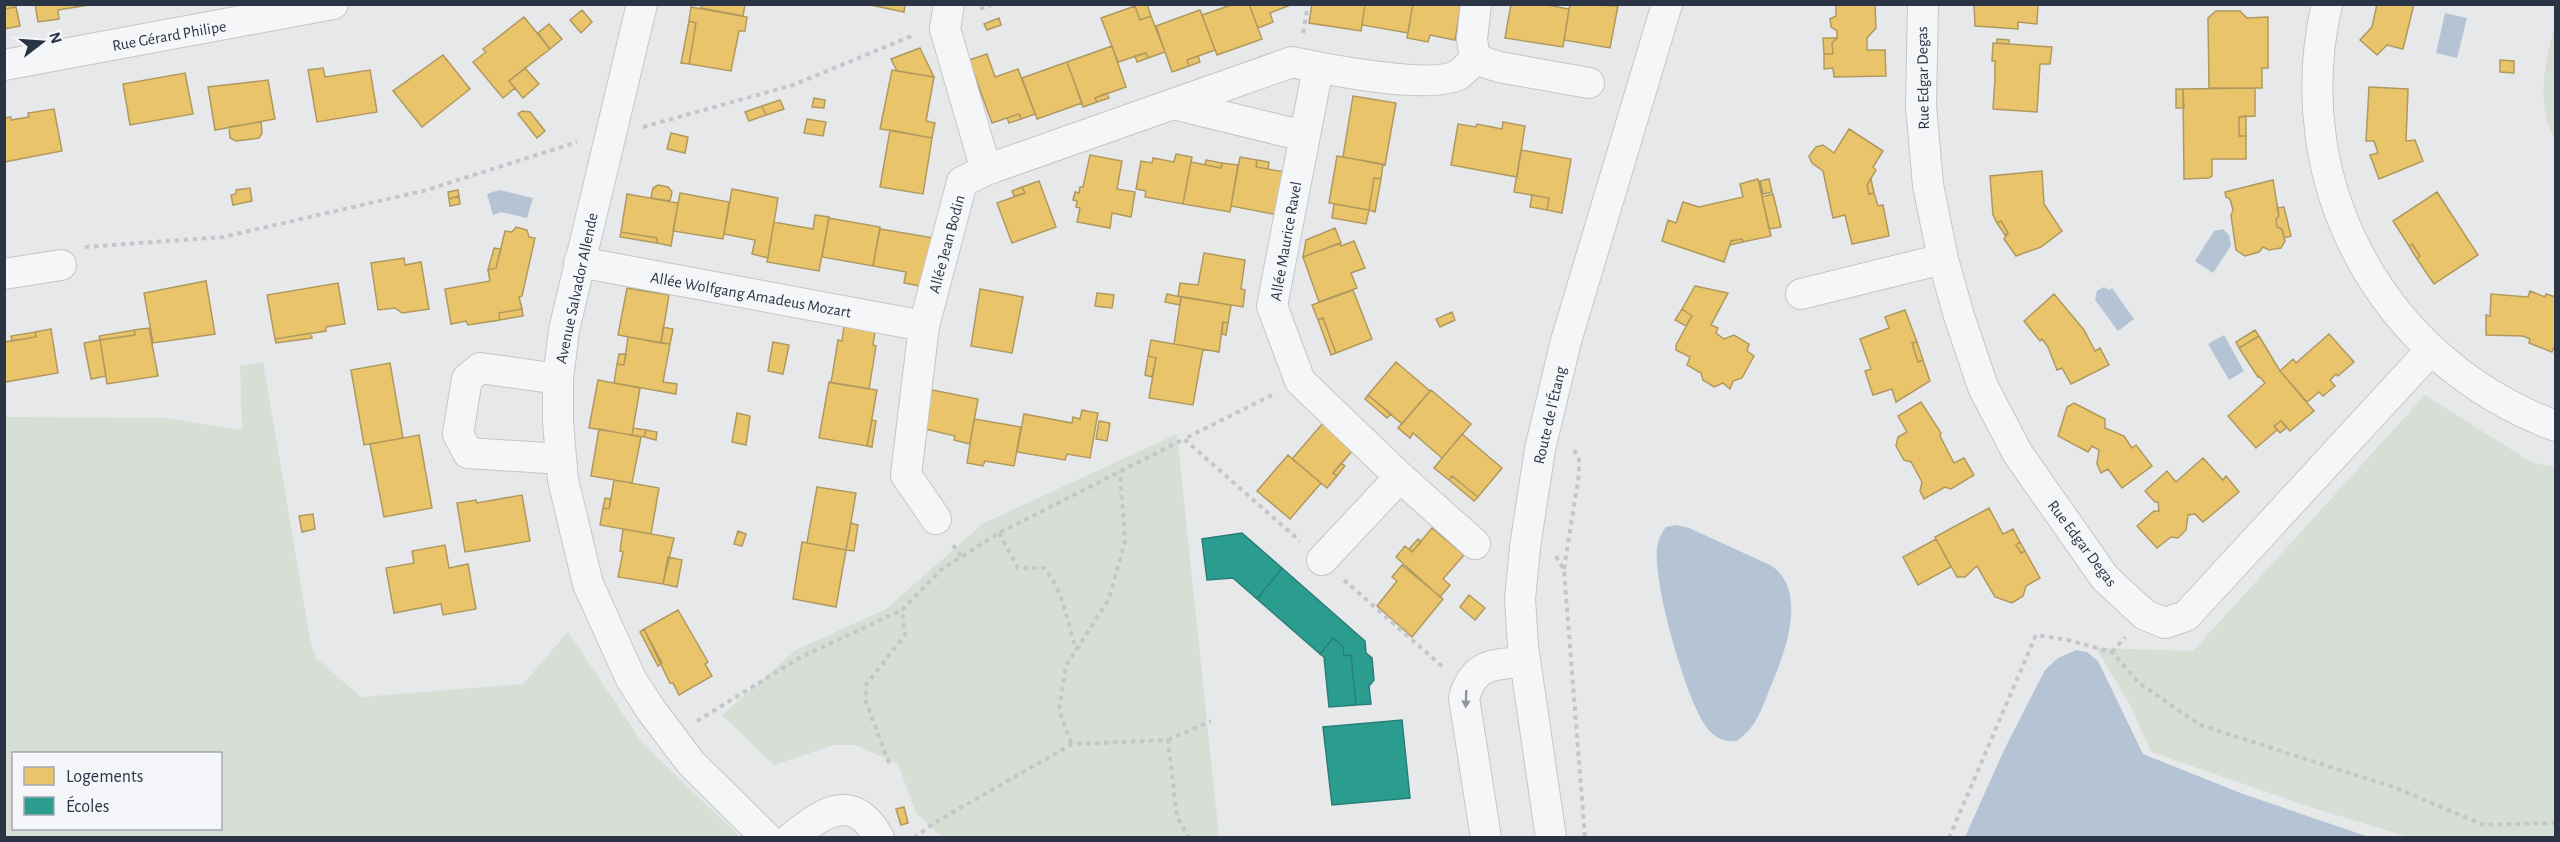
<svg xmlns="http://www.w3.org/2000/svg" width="2560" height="842" font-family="'Alegreya Sans',sans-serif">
<rect width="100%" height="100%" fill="#e6e8ea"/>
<!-- green -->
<path fill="#d6ded6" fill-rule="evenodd" d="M2555,25l1,115h-1c-20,-37 -10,-77 0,-115z
M263,362l47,277 6,19 45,39 162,-13 45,-52 75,112 97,93h-735v-420l159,1 78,12 -2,-64zM14,754h206v74h-206z
M2425,395l106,67 24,5v370h-146l-96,-29 -162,-56 -20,-45 -35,-59 97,3z
M1177,434l42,403h-277l-26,-24 -18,-49 -43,-19h-21l-60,20 -52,-50 74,-65 90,-41 98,-86z"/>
<!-- water -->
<path fill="#b4c4d5" d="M2445,13l22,5 -10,40 -21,-5z
M499,190l34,8 -6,20 -26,-6 -8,3 -6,-21z
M2223,229l6,6 2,11 -18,27 -18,-12 19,-30z
M2104,287l5,3 3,-2 22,31 -16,12 -23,-31 2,-9z
M2224,335l20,36 -15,9 -21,-36z
M1676,525l13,3 81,37c40,24 14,91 0,123 -8,20 -14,41 -34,53 -13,2 -25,-6 -31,-16 -20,-30 -52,-141 -48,-177 1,-8 4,-15 9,-21z
M2076,650l11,2 11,9 45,93 100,40 126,43h-404l40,-89 40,-78 13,-12z"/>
<!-- homes -->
<path fill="#e9c46a" stroke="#b0995f" stroke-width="1.5" d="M4,4h11l1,3 -12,2z
M35,4h53v1l-30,5 1,9 -21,3z
M702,4h43l-2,12 -42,-8z
M866,4h39l-1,8z
M1139,4h8l4,12 -11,4 -5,-14z
M1234,4h15l13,35 -45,16 -15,-40z
M1249,4h44l-23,9 3,9 -15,6z
M1312,4h53l-4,27 -52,-8z
M1365,4h48l-5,29 -46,-8z
M1413,4h48l-6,36 -25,-5 -2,7 -21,-4z
M1511,4h31l27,5 -6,38 -58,-9z
M1570,4l48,2 -8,42 -46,-8z
M1836,4h39l1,24 -9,10v12h18l1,26 -52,1 -1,-9 -9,1v-15h9l-1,-11 5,-5v-7l-6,-4 -1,-8 6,-3z
M1974,4h64l-1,20 -19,-2v7l-43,-3z
M2377,4h37l-11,45 -16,-4 -10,10 -17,-15 12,-13z
M1135,6l5,14 11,-4 14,36 -17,6 -2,-5 -28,9 -17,-44z
M16,7l4,19 -16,3v-20z
M691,7l56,10 -2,14h-6l-8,40 -42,-7 7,-41 -7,-2z
M582,10l10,12 -11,11 -11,-13z
M1200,10l15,40 -28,10 2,6 -17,6 -16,-46z
M2216,11h24l7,7 21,-1v51h-6v20h-53l-1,-70z
M524,17l26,32 -41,32 6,7 -12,10 -30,-36 13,-10 -3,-3z
M999,18l2,7 -14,5 -3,-6z
M689,21l7,2 -7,41 -8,-1z
M549,24l13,15 -12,10 -12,-16z
M1823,38h14l-5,5 1,11h-9z
M1997,39l12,1v4l-12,-1z
M1993,43l59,4 -2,17h-10l-3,48 -44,-3 2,-31v-17h-3z
M1112,46l14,41 -31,11 2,4 -14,5 -16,-45z
M920,48l14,29 -37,-6 -6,-12z
M1146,53l2,5 -11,4 -2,-6z
M987,54l8,23 23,-8 17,45 -14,5 -2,-5 -27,9 -23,-63z
M443,55l27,34 -48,38 -29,-36z
M1198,56l2,6 -11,4 -2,-6z
M2500,60l14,1v12l-14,-1z
M1067,62l15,41 -45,16 -15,-41z
M323,68l2,9 45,-7 7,42 -60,10 -9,-52z
M525,68l14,16 -16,14 -14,-17z
M892,70l42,7 -8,44 9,2 -3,15 -52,-9z
M185,73l8,41 -63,11 -7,-41z
M268,80l7,39 -60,11 -7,-43z
M2369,87l39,2 -2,52 9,-1 8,21 -44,18 -9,-24 8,-2 -4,-12h-8z
M2255,88v28l-16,1v19h7v23h-34v17l-3,2 -25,1 -1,-90z
M2176,89h7l1,19h-8z
M1107,93l2,5 -12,4 -2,-4z
M1353,96l43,7 -11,62 -42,-8z
M814,98l11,2 -1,8 -12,-1z
M780,100l4,9 -18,6 -4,-9z
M762,106l4,9 -17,6 -4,-9z
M54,109l8,42 -58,11v-44l7,-1v3l18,-3 -1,-4z
M522,111l8,1 15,19 -8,7 -19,-24z
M1019,114l2,5 -12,4 -2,-5z
M2246,116v20h-7v-19z
M807,119l19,3 -3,14 -19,-3z
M261,122l1,11 -3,5 -23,3 -6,-3 -1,-11z
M1503,122l22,4 -8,51 -66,-12 7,-41 18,3 1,-3 25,5z
M1849,129l34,22 -10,16 3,3 -9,15 2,9 5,-1 4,13 5,-1 6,31 -37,8 -7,-29 -12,3 -10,-47 -11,-8 -3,-7 7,-9 7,-2 11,8z
M890,130l42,8 -9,56 -43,-7z
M671,133l17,4 -3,16 -18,-4z
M1521,150l50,9 -9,54 -15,-3 2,-12 -35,-6z
M1176,154l16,3 -9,47 -38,-7 1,-6 -10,-2 5,-28 11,2 1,-5 21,4z
M1090,155l32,6 -5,28 18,3 -4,25 -19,-4 -2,15 -33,-6 3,-14 -4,-1 1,-6 -4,-1 2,-8 4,1 1,-6h3z
M1337,156l46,8 -2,15 -7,-1 -5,32 -40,-7z
M1240,157l17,3 -1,7 29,5 -7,43 -47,-9z
M1206,160l16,3 -1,5 -16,-3z
M1257,160l12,2 -1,7 -12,-2z
M1191,162l30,6 1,-5 16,2 -8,47 -47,-8z
M2042,171l2,33 18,27 -21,16 -25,9 -12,-17 4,-6 -7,-12 -4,2 -4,-8 -3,-39z
M1374,178l7,1 -6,33 -6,-2z
M1758,179l13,57 -28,6 -1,-3 -11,2 -7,21 -62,-21 6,-21 8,3 7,-21 16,5 44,-10 -3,-13z
M1769,179l3,13 -9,2 -3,-13z
M1871,179l3,14 -5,1 -2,-9z
M2273,180l6,36 -3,3 1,8 5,2 3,12 -4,7 -12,2 -6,-3 -4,5 -14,4 -9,-6 -5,-35 2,-5 -3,-11 -4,-2 -1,-5z
M1039,181l17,46 -44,16 -15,-40 28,-10 -3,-6z
M658,185l10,2 4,5 -2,9 -19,-3 2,-10z
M1022,187l3,6 -11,3 -2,-5z
M250,188l2,13 -19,4 -2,-10 5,-1v-4z
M732,189l46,9 -10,60 -16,-4 3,-14 -31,-6z
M458,190l1,6 -10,3 -1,-7z
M2437,192l41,63 -44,29 -17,-25 3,-3 -8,-12 -3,2 -16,-25z
M680,193l49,9 -6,37 -50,-8z
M627,194l51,9 -7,43 -14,-3v-5l-36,-6z
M1773,194l8,33 -12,2 -7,-32z
M1532,195l17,3 -2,12 -17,-3z
M459,196l1,8 -10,2 -1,-7z
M1334,204l35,6 -3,14 -34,-6z
M2284,207l7,29 -7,2 -2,-9 -5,-2 -1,-8 3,-3 -2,-8z
M815,215l14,2 -10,54 -52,-9 7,-40 39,7z
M829,218l51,9 -7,39 -51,-9z
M2001,221l7,12 -3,2 -8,-12z
M516,227l11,3 2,7 6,1 -13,58 -3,1 3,12 -23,4 1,7 -32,5 -2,-4 -15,3 -6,-35 45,-8 -2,-11 8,-2 9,-37 7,1z
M1335,228l6,15 -38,14 3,-17z
M880,229l54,9 -9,49 -21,-4 2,-11 -33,-6z
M621,232l36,6v5l-37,-6z
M1742,239l1,3 -13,3 1,-4z
M1354,241l11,27 -14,5 6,15 -38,14 -16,-45 37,-14 1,3z
M2412,244l8,12 -3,3 -8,-13z
M494,248l7,1 -5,19 -8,2z
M1204,253l41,7 -4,29 4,1 -2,17 -65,-11 2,-13 18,2z
M404,258l1,7 16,-3 8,47 -27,4 -7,-5 -17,2 -7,-47z
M206,281l9,53 -62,9 -9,-50z
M338,283l7,41 -19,3v4l-51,8 -8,-44z
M1695,286l33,7 -17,32 7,3 -2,5 8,6 10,-4 15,9 -2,7 7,5 -12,22 -9,3 -3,8 -7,-6 -9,4 -11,-7 -2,-7 -14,-8 3,-8 -14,-7v-5l16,-29 -10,-7z
M627,288l42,7 -8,48 -43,-8z
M980,289l43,8 -11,56 -41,-7z
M1353,290l19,49 -36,14 -13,-35 -5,2 -6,-15z
M2530,291l15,6 1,-3 10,3v46l-4,9 -23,-9 1,-4 -7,-3 -37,-1v-20l4,1 1,-22 37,3z
M1097,293l17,2 -2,13 -17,-2z
M1167,294l14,3 -1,8 -15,-3z
M2054,294l30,36 11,21 5,-3 9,17 -38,19 -9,-16 -5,2 -9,-23 -6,-8 -2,2 -16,-20z
M1181,297l50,8 -3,18 -5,-1 -4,30 -45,-8z
M522,309l1,7 -23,4 -1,-7z
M1682,309l10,7 -6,10 -11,-6z
M1905,310l12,32 -5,1 6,19 5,-2 7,21 -34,21 -4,-13 -19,6 -8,-24 6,-2 -11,-30 29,-11 -4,-11z
M1452,312l3,8 -15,7 -4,-8z
M1323,318l13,35 -5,2 -13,-35z
M1223,322l5,1 -2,12 -4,-1z
M844,326l31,5 -2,14 3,1 -7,43 -38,-6 7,-43 4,1z
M663,327l10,2 -3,15 -9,-1z
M149,328l9,48 -51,8 -7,-44 35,-5 -1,-5z
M51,329l7,44 -53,9 -1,-40 32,-5 -1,-5z
M134,330l1,5 -35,5 -1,-4z
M2255,330l4,6 -20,12 -3,-6z
M35,332l1,5 -24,4 -1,-5z
M311,333l1,5 -36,5 -1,-4z
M2329,334l25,28 -16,14 -2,-2 -6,6 5,6 -12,10 -4,-4 -12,10 -27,-31 13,-12 3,4z
M2259,336l21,35 34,40 -24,20 -9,-10 -7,5 3,4 -21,18 -28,-32 37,-33 -6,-7 -1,1 -19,-29z
M628,337l42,7 -7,38 14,2 -1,10 -62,-11 3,-19 7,1z
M100,340l6,36 -15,3 -7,-36z
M1151,340l52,9 -10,56 -44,-7 7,-40 -8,-2z
M773,342l16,3 -6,29 -15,-3z
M1917,342l6,18 -5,2 -6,-19z
M619,354h7l-2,11 -7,-1z
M1148,356l8,2 -4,19 -7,-2z
M1396,362l34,29 -28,33 -34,-29z
M390,363l13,75 -39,7 -13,-75z
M598,380l42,8 -8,47 -43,-7z
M829,382l48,8 -10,56 -48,-8z
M932,390l46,9 -8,45 -16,-4 1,-4 -30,-7z
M1431,390l40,34 -29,34 -29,-25 -3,5 -12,-10z
M1368,395l23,19 -4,4 -22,-19z
M1921,402l20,31 -1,3 14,27 10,-5 10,17 -23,14 -6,-2 -21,12 -4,-8 2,-9 -11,-20 -7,-2 -8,-14 2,-9 9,-5 -9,-16z
M2074,403l31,16v9l19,8 8,12 4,-3 16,21 -30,22 -14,-19 -7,4 -4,-9 2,-14 -7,-4 -4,6 -30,-16 9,-29z
M1082,410l16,3 -8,45 -23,-4 -2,6 -48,-8 7,-38 48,9 1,-6 7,2z
M737,413l13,3 -4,29 -14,-3z
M974,419l47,8 -7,39 -29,-5 -2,5 -16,-3z
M872,420l4,1 -4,26 -5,-1z
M1099,421l11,2 -3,18 -11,-2z
M2281,421l6,6 -7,6 -6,-7z
M1323,423l31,26 -21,24 4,3 -10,12 -35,-29z
M633,428l13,2 -2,7 -12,-2z
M599,429l42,8 -9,46 -41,-7z
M646,430l11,2 -1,8 -12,-3z
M1462,434l40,34 -24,29 -26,-21 -3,4 -15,-12z
M419,435l13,73 -48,9 -14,-73z
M1288,455l33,28 -31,36 -33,-28z
M2203,458l20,22 3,-4 13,16 -36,30 -8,-8 -7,1 -2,15 -8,8 -7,-1 -14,11 -20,-22 17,-15h5l-1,-9h-3l-10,-11 22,-20 9,11z
M1341,463l4,3 -8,10 -4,-3z
M1452,476l26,21 -4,4 -25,-21z
M614,480l45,8 -8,46 -51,-9 3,-17 6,1z
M817,487l39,6 -10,57 -39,-7z
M522,495l8,46 -65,11 -8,-49 19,-3 1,3z
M605,498l6,1 -2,10 -6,-1z
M1989,508l14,26 10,-5 7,13 -4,3 5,8 4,-2 15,27 -14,8 -3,10 -11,7 -17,-6 -18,-31 -12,11h-8l-22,-40z
M313,514l2,15 -13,3 -3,-16z
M851,523l7,2 -4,26 -8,-1z
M1432,528l32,27 -21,24 7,6 -10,12 -44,-40 9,-11 7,6z
M623,529l51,9 -11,46 -45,-7 5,-25 -3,-1z
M738,531l8,3 -4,12 -8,-2z
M1418,539l3,3 -9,10 -3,-3z
M1936,539l15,28 -33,18 -15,-28z
M802,542l44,8 -10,57 -43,-8z
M2020,542l5,9 -4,2 -5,-8z
M445,545l4,23 19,-4 8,45 -33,6 -2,-11 -47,9 -8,-45 28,-5 -2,-12z
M668,557l14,3 -5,27 -14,-3z
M1402,565l41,34 -31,38 -35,-31 20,-25 -5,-4z
M1469,595l16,13 -10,12 -15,-13z
M678,610l30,52 -3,2 7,12 -33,19 -6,-12h-3l-26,-54z
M644,629l18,34 -4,3 -18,-34z
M904,807l4,16 -7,2 -5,-16z"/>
<!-- schools -->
<path fill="#2a9d8f" stroke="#2a7e79" stroke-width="1.5" d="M1242,533l40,35 -25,31 -24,-21 -26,2 -5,-41z
M1282,568l83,73 1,12 6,5 2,22 -5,6 2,18 -15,1 -5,-50 -7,1 -1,-9 -10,-9 -13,16 -63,-55z
M1333,638l10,9 1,9 7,-1 5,50 -27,2 -5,-50 -4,-3z
M1402,720l8,78 -78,7 -9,-78z"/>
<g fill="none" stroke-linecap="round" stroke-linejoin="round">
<!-- minor casing -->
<g stroke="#c4c6c8" stroke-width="32">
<path id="minor" d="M642,4l-78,326 -6,49v43l5,58 25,104 43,95 20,31 40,53 76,75
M949,4l-4,25 41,141
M1923,4l-2,102 7,79 15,74 16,57 24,71 35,67 87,124 40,37 20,8 21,-7 245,-266
M2327,4c-42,180 56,358 229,422
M1475,59l-3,-20 4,-35
M4,65l329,-61
M1318,68l-46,238 28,75 100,96 75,67
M1173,104l131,32
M579,262l345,64
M4,274l57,-9
M1801,294l142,-35
M558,379l-78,-11 -13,11 -9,55 10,19 93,6
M936,519l-30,-44 18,-149 38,-144 24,-12 306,-108c33,7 138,28 166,13 6,-4 12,-11 17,-16l24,8 90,16
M1322,560l78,-83
M791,838c32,-26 62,-47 88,0
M1486,838l-22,-140c9,-34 29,-34 60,-36
M1551,838l-28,-192 -3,-47 5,-52 15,-98 26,-108 101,-337"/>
</g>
<!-- path -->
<path stroke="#c5c6ca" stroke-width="4" stroke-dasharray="4.5 4.5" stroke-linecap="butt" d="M980,9l13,-5
M1303,33l5,-29
M643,127l150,-42 121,-50
M85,247l138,-10 204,-47 150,-48
M1272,395l-88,44 116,102
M999,533l19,35h26c20,23 23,54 32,82
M953,545l8,12
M1556,556l8,14 21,268
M1564,569l15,-95v-17l-7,-9
M1344,580l100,88
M2112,652l13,-15
M697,721l104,-64 101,-47
M1168,740l43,-19
M1071,743l-12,-33 7,-44 43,-67 16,-58 -5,-70
M889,763l-23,-61v-17l39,-50 -3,-25 40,-41 57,-36 185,-94
M914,838l20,-15 138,-79 96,-4 9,77 12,21
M1949,838l87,-203 32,5 44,12 27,31 61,42 196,63 88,37 72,-2"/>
<!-- minor -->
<use href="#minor" stroke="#f5f6f7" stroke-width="30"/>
</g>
<!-- one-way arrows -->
<defs><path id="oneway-solid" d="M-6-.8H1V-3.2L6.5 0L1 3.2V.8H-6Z" transform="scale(1.5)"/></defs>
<use fill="#90959e" href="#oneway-solid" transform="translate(1466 699) rotate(92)"/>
<g text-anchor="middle" stroke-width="6" stroke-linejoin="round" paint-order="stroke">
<!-- street labels -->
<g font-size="16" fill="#2b3445" stroke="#f4f6f9">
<text transform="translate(169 35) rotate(-10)" y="6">Rue Gérard Philipe</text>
<text transform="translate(1922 78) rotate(-91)" y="6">Rue Edgar Degas</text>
<text transform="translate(1285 241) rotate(-80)" y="6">Allée Maurice Ravel</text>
<text transform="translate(946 244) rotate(-75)" y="6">Allée Jean Bodin</text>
<text transform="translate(576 288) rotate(-78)" y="6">Avenue Salvador Allende</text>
<text transform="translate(751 294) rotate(10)" y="6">Allée Wolfgang Amadeus Mozart</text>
<text transform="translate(1549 415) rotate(-77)" y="6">Route de l'Étang</text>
<text transform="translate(2083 543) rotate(53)" y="6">Rue Edgar Degas</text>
</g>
</g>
<!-- border -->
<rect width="2560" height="842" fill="none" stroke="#2b3445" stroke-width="12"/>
<!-- legend -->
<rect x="12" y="752" width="210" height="78" fill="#f4f6f9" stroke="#a4a8b1" stroke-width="1.5"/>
<rect x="24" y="767" width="30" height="18" fill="#e9c46a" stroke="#a4a8b1" stroke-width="1.5"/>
<text x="66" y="782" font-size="18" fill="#2b3445">Logements</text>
<rect x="24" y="797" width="30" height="18" fill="#2a9d8f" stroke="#a4a8b1" stroke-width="1.5"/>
<text x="66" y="812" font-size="18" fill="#2b3445">Écoles</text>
<!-- north arrow -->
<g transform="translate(42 42) rotate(73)" stroke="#f4f6f9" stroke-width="4.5" paint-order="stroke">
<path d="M0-4.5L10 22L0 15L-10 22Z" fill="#2b3445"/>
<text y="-9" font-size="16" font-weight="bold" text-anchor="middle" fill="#2b3445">N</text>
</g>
</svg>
